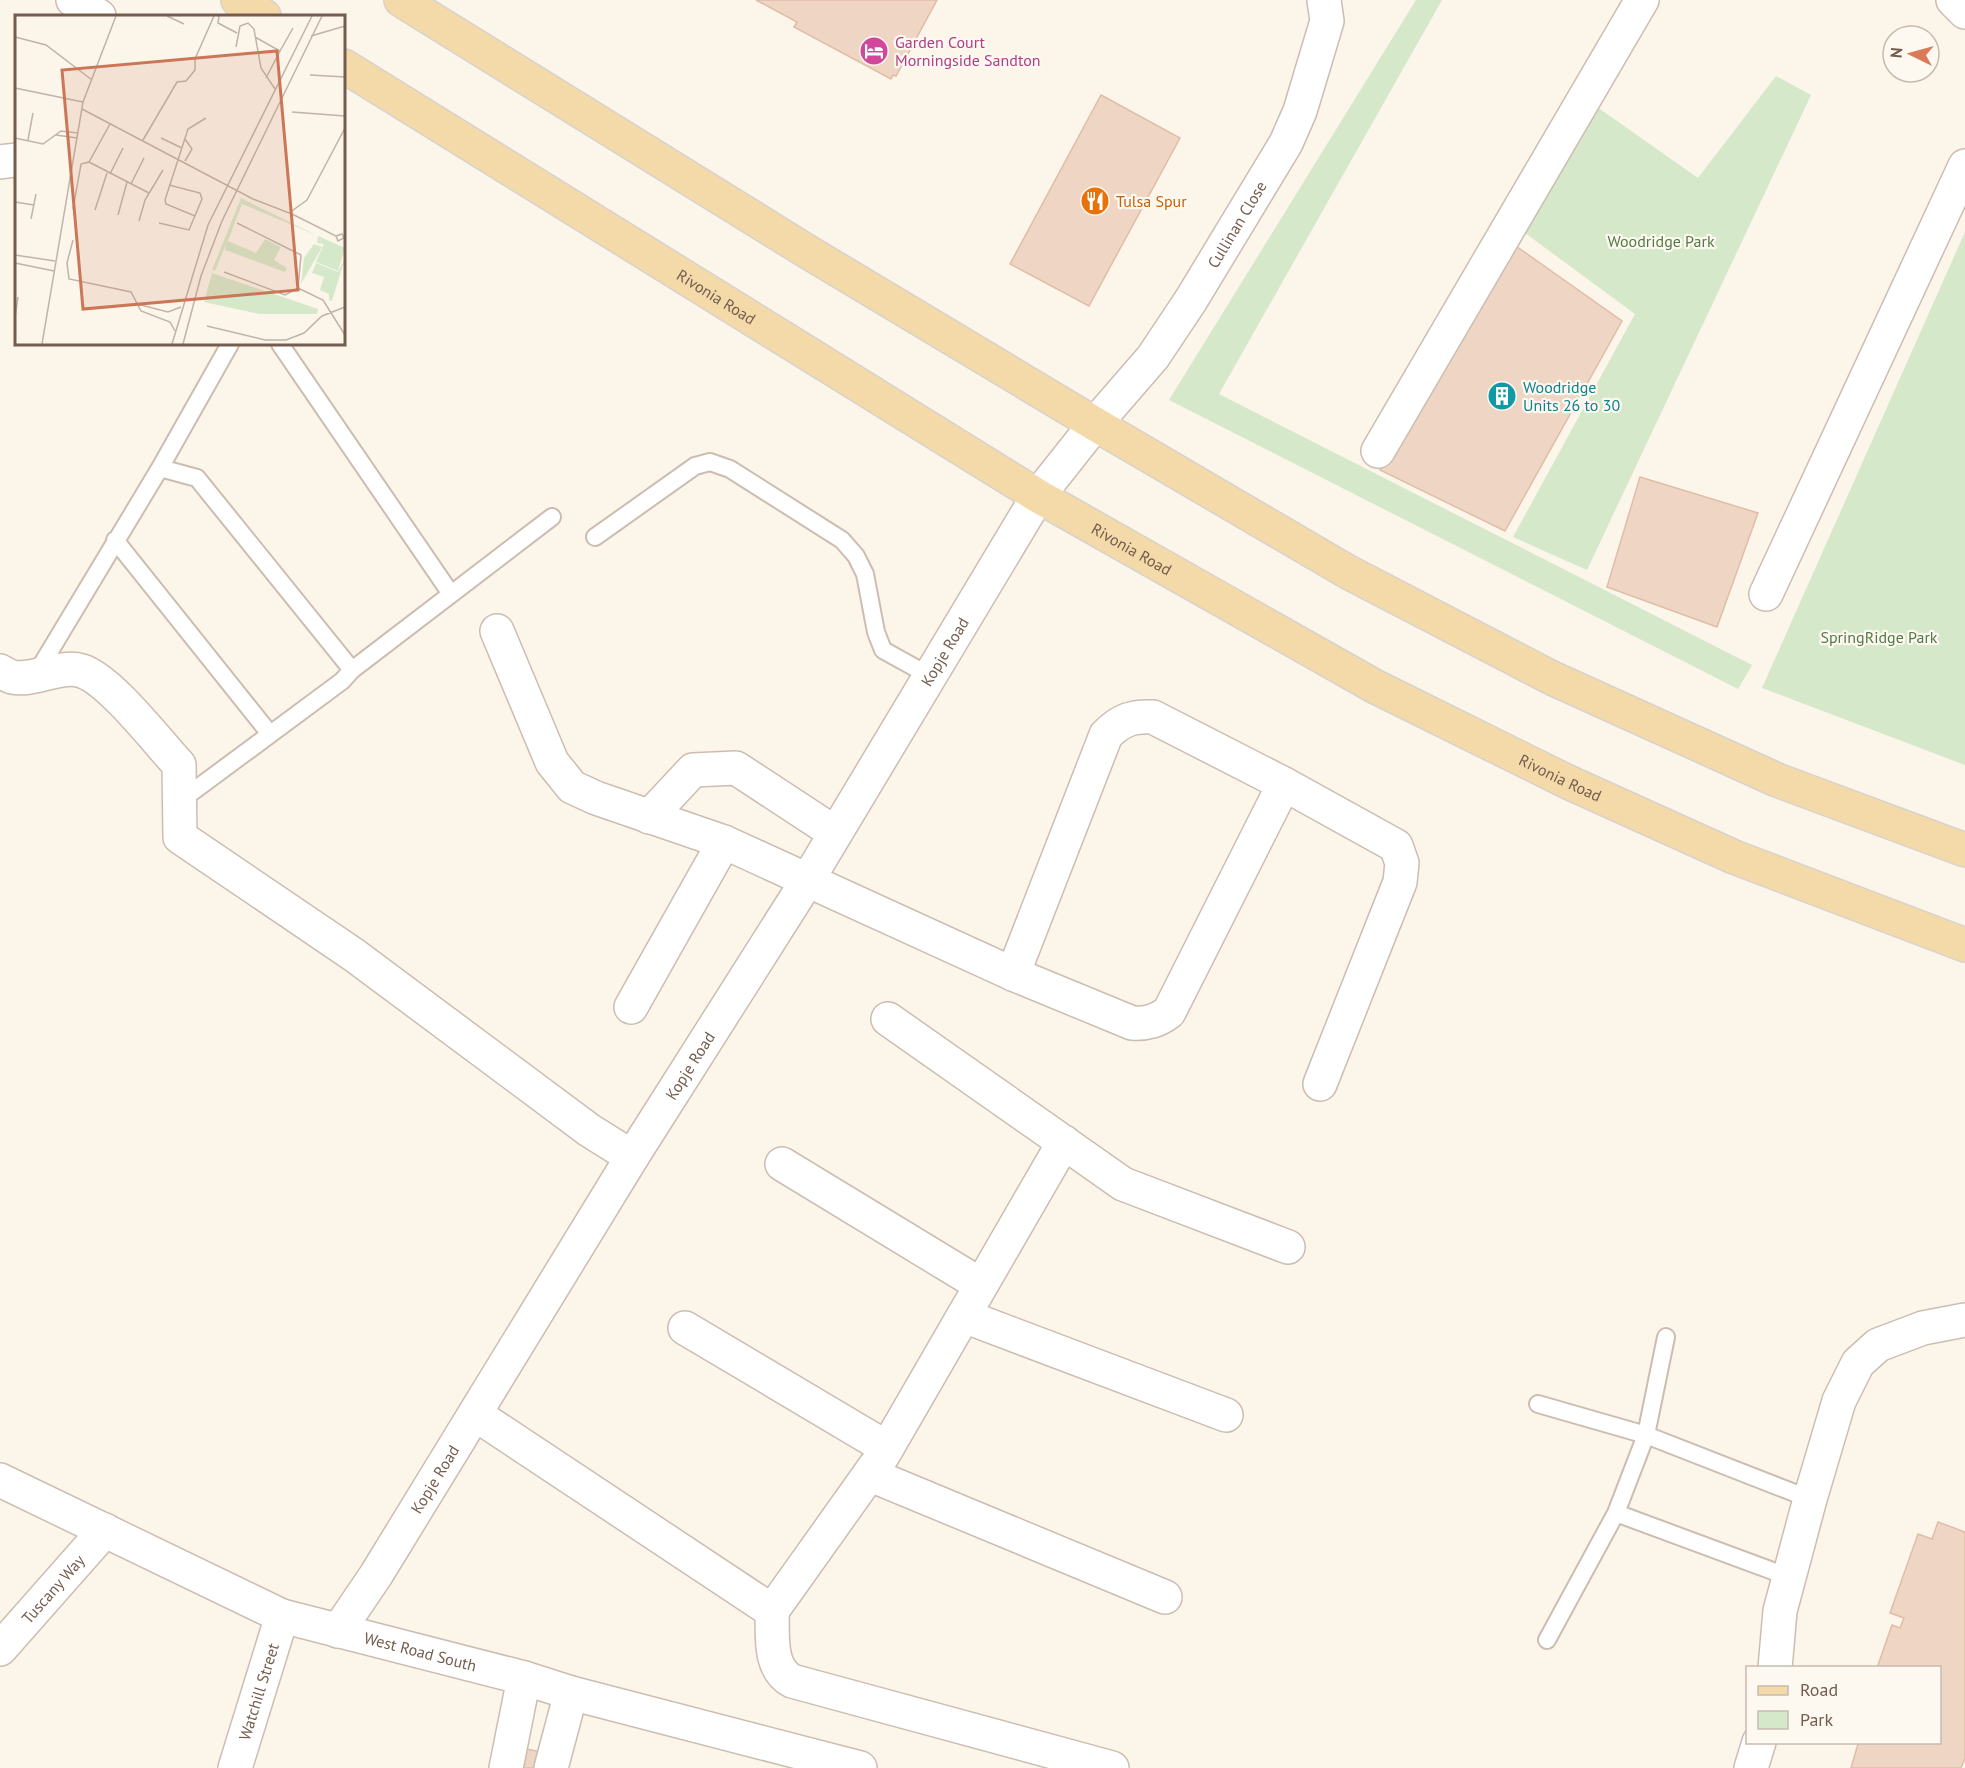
<svg xmlns="http://www.w3.org/2000/svg" width="1965" height="1768" font-family="'PT Sans',sans-serif">
<rect width="100%" height="100%" fill="#fbf5ea"/>
<!-- green -->
<path fill="#d5e8c9" d="M1416,0h26l-223,394 533,271 -14,24 -569,-289z
M1776,76l35,19 -224,475 -74,-33 122,-223 -110,-81 72,-126 101,71z
M1965,232v533l-203,-77z"/>
<!-- building -->
<path fill="#efd6c4" stroke="#e0bda5" stroke-width="1.5" d="M756,0h181l-41,76 -3,-1 -2,4 -97,-52 3,-5z
M1101,95l79,43 -91,168 -79,-42z
M1513,244l109,77 -117,210 -125,-61z
M1640,477l118,36 -41,114 -110,-40z
M1938,1522l27,10v226l-4,10h-110l7,-24 -5,-2h87v-74h-63l15,-43 8,3 4,-10 -14,-5 28,-79 14,5z
M517,1747l34,7 -4,14h-35z"/>
<g fill="none" stroke-linecap="round" stroke-linejoin="round">
<!-- service casing -->
<g stroke="#cdbdb1" stroke-width="20">
<path id="service" d="M280,344l171,250
M160,468l37,10 155,192 -10,11 -162,120
M595,537l100,-71 15,-4 20,7 112,71 14,16 9,18 11,58 7,18 47,26
M115,540l155,194
M352,670l200,-153
M36,674l124,-206 70,-124
M1538,1404l108,31 164,64
M1616,1513l173,64
M1547,1640l69,-127 30,-78 20,-98"/>
</g>
<!-- minor casing -->
<g stroke="#cdbdb1" stroke-width="36">
<g id="minor">
<path d="M73,0l26,16"/>
<path d="M1953,0l12,12"/>
<path d="M0,162l16,-2"/>
<path d="M1378,451l264,-451"/>
<path d="M1766,594l199,-428"/>
<path d="M497,631l55,131 20,25 24,11 128,44 289,132 119,49c15,1 25,-2 37,-11l115,-228"/>
<path d="M0,671c4,2 8,5 12,6 21,5 47,-13 70,-6 28,9 75,70 97,94l1,72 174,118 235,175 43,27"/>
<path d="M649,817l44,-47 43,-2 99,65"/>
<path d="M1013,974l93,-239c15,-15 26,-19 47,-18l131,67 112,62 6,17 -2,19 -80,202"/>
<path d="M631,1007l93,-165"/>
<path d="M888,1019l235,165 165,63"/>
<path d="M782,1164l199,121"/>
<path d="M964,1316l262,99"/>
<path d="M685,1328l202,120"/>
<path d="M475,1414l297,197c1,24 -4,57 20,70l320,87"/>
<path d="M871,1475l294,122"/>
<path id="s1" d="M0,1480l282,136 242,62 47,15 289,75"/>
<path d="M772,1611l111,-156 181,-313"/>
<path id="s2" d="M338,1631l38,-56 256,-418 175,-276 231,-385 57,-72 58,-67 38,-57 95,-157 14,-32 27,-90 -3,-21"/>
<path id="s3" d="M0,1649l105,-119"/>
<path d="M1775,1668l5,-57 30,-112 29,-98 19,-38 20,-18 45,-17 42,-8"/>
<path id="s4" d="M235,1768l47,-152"/>
<path d="M506,1768l18,-90"/>
<path d="M551,1768l20,-75"/>
<path d="M1751,1768l8,-26"/>
</g>
</g>
<!-- primary casing -->
<g stroke="#d8d2ce" stroke-width="36">
<g id="primary">
<path d="M238,0l26,16"/>
<path d="M401,0l407,252 287,172 253,148 204,106 225,102 188,70"/>
<path id="s5" d="M344,66l694,430 336,190 194,96 166,75 231,88"/>
</g>
</g>
<!-- service -->
<use href="#service" stroke="#fff" stroke-width="16"/>
<!-- minor -->
<use href="#minor" stroke="#fff" stroke-width="33"/>
<!-- primary -->
<use href="#primary" stroke="#f4daa8" stroke-width="33"/>
</g>
<!-- icons -->
<defs>
<g id="hotel-disc" transform="scale(1.5)"><circle r="9.5" fill="#d1479c" stroke="#fef9f0"/><path d="M-6-4.5h1.5V1H6V5H4.5V3h-9V5H-6ZM-4 0a1.8 1.8 0 1 1 3.6 0ZM.5 0V-2.5h3Q6-2.5 6 0Z" fill="#fff"/></g>
<g id="restaurant-disc" transform="scale(1.5)"><circle r="9.5" fill="#e8710a" stroke="#fef9f0"/><path d="M-5-6h1v4h1v-4h1v4h1v-4h1v5L-1.5 .5V6h-2V.5L-5-1ZM5-6V6H3V1.5H1.5Q1.5-4 5-6Z" fill="#fff"/></g>
<g id="building-disc" transform="scale(1.5)"><circle r="9.5" fill="#0f9aa8" stroke="#fef9f0"/><path d="M-4-6H4V6H1V3H-1V6H-4ZM-2.5-4.3h1.7v1.8h-1.7ZM.8-4.3h1.7v1.8H.8ZM-2.5-1h1.7V.8h-1.7ZM.8-1h1.7V.8H.8Z" fill="#fff"/></g>
</defs>
<g fill-rule="evenodd">
<use href="#hotel-disc" x="874" y="51"/>
<use href="#restaurant-disc" x="1095" y="201"/>
<use href="#building-disc" x="1502" y="396"/>
</g>
<g text-anchor="middle" stroke-width="4.5" stroke-linejoin="round" paint-order="stroke">
<!-- hotel labels -->
<g font-size="16" fill="#b23c85" stroke="#fef9f0" text-anchor="start">
<text x="895" y="48">Garden Court<tspan x="895" dy="18">Morningside Sandton</tspan></text>
</g>
<!-- food labels -->
<g font-size="16" fill="#c56008" stroke="#fef9f0" text-anchor="start">
<text x="1116" y="207">Tulsa Spur</text>
</g>
<!-- street labels -->
<g font-size="16" fill="#745d4f" stroke="#fef9f0">
<text dy="6" stroke="none"><textPath href="#s2" startOffset="1671">Cullinan Close</textPath></text>
<text dy="6" stroke="none"><textPath href="#s5" startOffset="438">Rivonia Road</textPath></text>
<text dy="6" stroke="none"><textPath href="#s5" startOffset="924">Rivonia Road</textPath></text>
<text dy="6" stroke="none"><textPath href="#s2" startOffset="1152">Kopje Road</textPath></text>
<text dy="6" stroke="none"><textPath href="#s5" startOffset="1410">Rivonia Road</textPath></text>
<text dy="6" stroke="none"><textPath href="#s2" startOffset="666">Kopje Road</textPath></text>
<text dy="6" stroke="none"><textPath href="#s2" startOffset="180">Kopje Road</textPath></text>
<text dy="6" stroke="none"><textPath href="#s3" startOffset="80">Tuscany Way</textPath></text>
<text dy="6" stroke="none"><textPath href="#s1" startOffset="456">West Road South</textPath></text>
<text dy="6" stroke="none"><textPath href="#s4" startOffset="80">Watchill Street</textPath></text>
</g>
<!-- park labels -->
<g font-size="16" fill="#547948" stroke="#fef9f0">
<text x="1661" y="247">Woodridge Park</text>
<text x="1879" y="643">SpringRidge Park</text>
</g>
<!-- culture labels -->
<g font-size="16" fill="#0d838f" stroke="#fef9f0" text-anchor="start">
<text x="1523" y="393">Woodridge<tspan x="1523" dy="18">Units 26 to 30</tspan></text>
</g>
</g>
<!-- overview -->
<g transform="translate(15 15)">
<rect width="330" height="330" fill="#fbf5ea"/>
<path d="M226,183l75,37 -74,-31 -14,37 28,12 9,-14 16,8 -7,13 13,8 -2,4 -60,-22 1,-6 -11,27 -3,-1zM303,221l27,12 -7,23 -22,-9 8,-18 -7,-1zM299,229l8,3 -21,37 3,-26zM330,243l-13,43 -3,-1v-6l-9,-4 4,-13 -12,-4 4,-10 22,9zM197,258l106,36 -1,5h-57l-56,-12z" fill="#d5e8c9"/>
<path fill="none" stroke="#c1b3a7" stroke-width="1.5" d="M152,1l17,8M204,1l-1,7 19,10M296,21l34,-10M0,22l31,8 46,35M240,22l25,14 -14,27M221,32l4,-21 8,-3 6,6 7,39 14,21M265,36l13,-23M295,60l35,2M0,73l68,14M67,94l171,90 36,14 18,-13 38,-72M277,97l53,4M41,120l21,3M0,123l28,6 18,-13 17,2M146,123l21,10M170,124l7,10 -7,12M13,125l5,-27M128,125l34,-58 9,-1 9,-11v-11l19,-43M74,147l60,31M95,159l13,-26M116,169l13,-26M0,187l19,3M58,194l8,-45 8,-2 21,-38M80,195l12,-37M275,198l46,23 2,5 6,-3 -2,-4 -6,2M103,200l9,-33M180,201l-29,-12 -1,-4 23,-71 18,-11M16,204l5,-25M124,206l6,-21 18,-30M144,208l30,7 13,-31 -2,-6 -31,-8M58,225l-6,23 2,16 62,13 10,19 29,11 5,9M0,240l40,6M0,248l39,8M209,257l61,23 13,-7 3,-33 -64,-32M283,273l25,12 22,35M122,289l31,8 13,-5M0,302l3,-20M192,311l58,14h21l18,-7 18,-17 23,-9M27,329l41,-242 33,-86M157,329l36,-119 104,-209M168,329l18,-68 21,-55 100,-205"/>
<path fill="#cc7658" fill-opacity="0.15" stroke="#cc7658" stroke-width="3" d="M262,36l21,239 -215,19 -21,-239z"/>
<rect width="330" height="330" fill="none" stroke="#745d4f" stroke-width="3"/>
</g>
<!-- legend -->
<rect x="1746" y="1666" width="195" height="78" fill="#fef9f0" stroke="#c7bbb0" stroke-width="1.5"/>
<rect x="1758" y="1686" width="30" height="9" fill="#f4daa8" stroke="#c7bbb0" stroke-width="1.5"/>
<text x="1800" y="1696" font-size="18" fill="#745d4f">Road</text>
<rect x="1758" y="1711" width="30" height="18" fill="#d5e8c9" stroke="#c7bbb0" stroke-width="1.5"/>
<text x="1800" y="1726" font-size="18" fill="#745d4f">Park</text>
<!-- north arrow -->
<g transform="translate(1911 54) rotate(275)"><circle r="28" fill="#fef9f0" stroke="#c7bbb0" stroke-width="1.5"/>
<path d="M0-4.5L10 22L0 15L-10 22Z" fill="#db7a59"/>
<text y="-9" font-size="16" font-weight="bold" text-anchor="middle" fill="#745d4f">N</text>
</g>
</svg>
